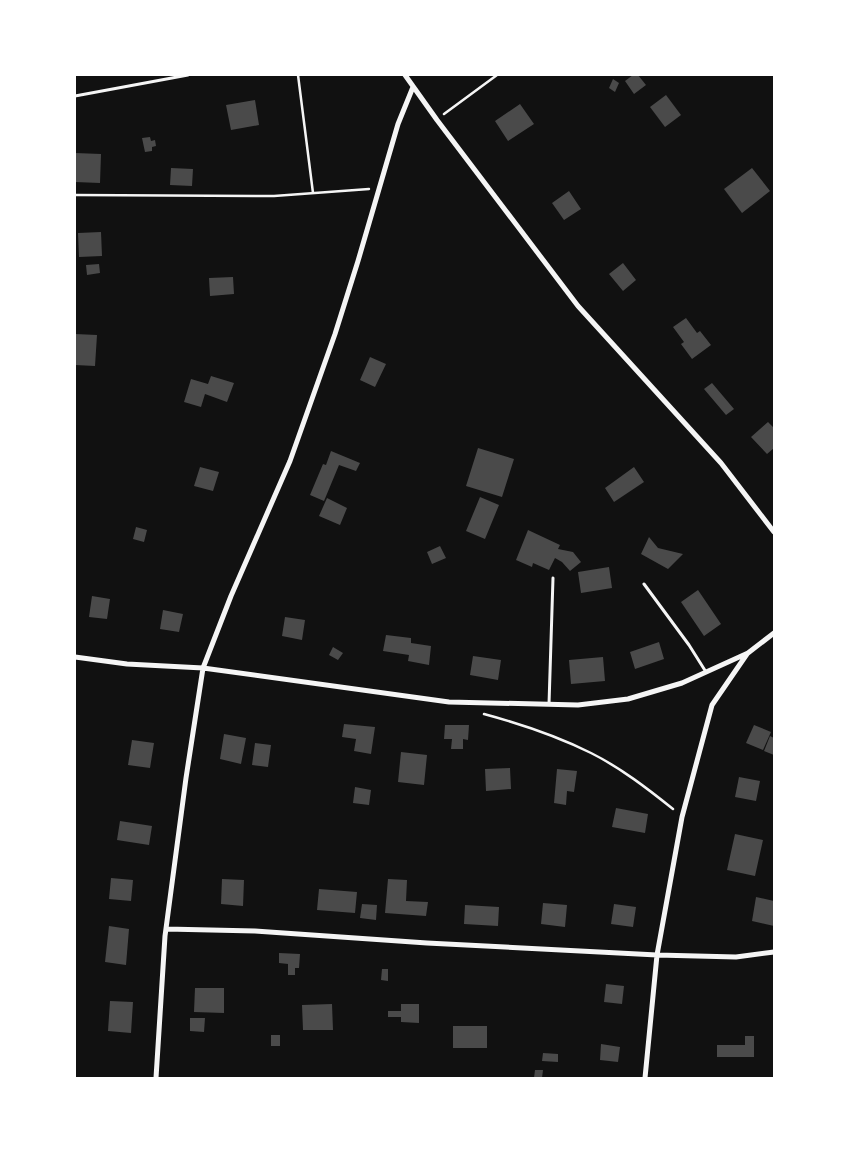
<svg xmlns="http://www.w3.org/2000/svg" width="849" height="1153" font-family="'Archivo Narrow',sans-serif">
<rect width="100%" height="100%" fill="#111"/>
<!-- building -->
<path fill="#4a4a4a" d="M633,75h5l8,10 -12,9 -9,-13z
M613,79l6,4 -4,9 -6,-4z
M666,95l15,20 -16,12 -15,-20z
M255,100l4,25 -28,5 -5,-25z
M520,104l14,20 -26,17 -13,-20z
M150,137l1,4 4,-1 1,6 -4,1v4l-7,1 -3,-14z
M75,153l26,1 -1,29 -25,-1z
M171,168l22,1 -1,17 -22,-1z
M752,168l18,23 -28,22 -18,-24z
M569,191l12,18 -17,11 -12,-17z
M101,232l1,24 -23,1 -1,-24z
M623,263l13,17 -13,11 -14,-17z
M99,264l1,9 -13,2 -1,-10z
M233,277l1,17 -24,2 -1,-18z
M686,318l11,15 3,-2 11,14 -19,14 -11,-15 3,-2 -11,-15z
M75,334l22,1 -2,31 -20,-1z
M370,357l16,7 -11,23 -15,-7z
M211,376l23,7 -7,19 -22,-8 -4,13 -17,-5 7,-23 17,5z
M712,383l22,26 -8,6 -22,-26z
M768,422l6,6v20l-7,6 -16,-17z
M478,448l36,11 -12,38 -36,-11z
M331,451l29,12 -4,8 -17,-6 -15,36 -14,-6 13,-31 3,1z
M200,467l19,5 -6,19 -19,-5z
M634,467l10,15 -30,20 -9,-14z
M480,497l19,8 -14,34 -19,-8z
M327,498l20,10 -7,17 -21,-9z
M136,527l11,3 -3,12 -11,-3z
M528,530l32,15 -2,4 15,3 8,10 -11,9 -8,-9 -7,-4 -6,12 -16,-7 -1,4 -16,-7z
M649,537l9,11 25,6 -15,15 -27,-15z
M440,546l6,12 -14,6 -5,-12z
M609,567l3,21 -31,5 -3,-21z
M698,590l23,34 -17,12 -23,-34z
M92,596l18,3 -3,20 -18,-2z
M163,610l20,4 -4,18 -19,-3z
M285,617l20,3 -3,20 -20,-4z
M386,635l25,3v5l20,3 -2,19 -21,-4 1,-6 -26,-4z
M659,642l5,17 -29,10 -5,-17z
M333,647l10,6 -5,7 -9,-5z
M473,656l28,4 -3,20 -28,-5z
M603,657l2,24 -34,3 -2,-24z
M344,724l31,3 -4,27 -17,-3 2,-12 -14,-2z
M445,725h24l-1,15 -5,-1v10h-12l1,-10h-8z
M754,725l17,7 -8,18 -17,-7z
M224,734l22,4 -5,26 -21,-5z
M770,736l4,2v17l-10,-4z
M132,740l22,3 -4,25 -22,-3z
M255,743l16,2 -3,22 -16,-2z
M401,752l26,3 -3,30 -26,-3z
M510,768l1,21 -25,2 -1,-22z
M557,769l20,2 -3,21 -7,-1 -1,14 -12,-2z
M739,777l21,4 -4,20 -21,-4z
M355,787l16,3 -2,15 -16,-2z
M616,808l32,6 -3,19 -33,-6z
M120,821l32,5 -3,19 -32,-5z
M735,834l28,6 -8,36 -28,-6z
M111,878l22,2 -2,21 -22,-2z
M222,879l22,1 -1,26 -22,-2z
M388,879l19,1 -1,21 22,1 -2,14 -41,-3z
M319,889l38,3 -2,21 -38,-3z
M756,897l18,4v25l-22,-5z
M543,903l24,2 -2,22 -24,-3z
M362,904l15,1 -1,15 -16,-2z
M614,904l22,3 -3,20 -22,-3z
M465,905l34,2 -1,19 -34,-2z
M109,926l20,3 -3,36 -21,-3z
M279,953l21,1 -1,14h-4v7h-7v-11l-9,-1z
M382,969h6v12l-7,-1z
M606,984l18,2 -2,18 -18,-2z
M195,988h29v25l-30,-1z
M110,1001l23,1 -2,31 -23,-2z
M332,1004l1,26h-30l-1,-25z
M401,1004h18v19l-18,-1v-5h-13v-6h13z
M190,1018h15l-1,14 -14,-1z
M453,1026h34v22h-34z
M271,1035h9v11h-9z
M745,1036h9v21h-37v-12h28z
M601,1044l19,3 -2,15 -18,-2z
M543,1053l15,1v8l-16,-1z
M535,1070h8l-1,8h-8z"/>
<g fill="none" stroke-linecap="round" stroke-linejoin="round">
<!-- path -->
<path stroke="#f5f5f5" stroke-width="2.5" d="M298,75l15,118
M444,114l53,-39
M75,195l199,1 95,-7
M484,714c37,10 73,22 107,39 30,15 57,36 82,56"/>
<!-- service -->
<path stroke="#f5f5f5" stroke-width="3" d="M75,96l113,-21
M644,584l45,61 17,27
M549,704l4,-126"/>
<!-- minor -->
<path stroke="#f5f5f5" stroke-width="5" d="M405,75l32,45 141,186 143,157 53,69
M75,657l52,7 76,4 246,34 129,3 50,-6 54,-16 66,-30 26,-20
M166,929l89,2 172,12 230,12 79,2 38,-5
M156,1078l9,-142 21,-158 17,-110 28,-72 59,-135 45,-127 23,-73 40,-137 15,-37
M645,1078l12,-123 25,-138 30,-112 35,-51"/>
</g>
<!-- border -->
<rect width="849" height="1153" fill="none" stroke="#ffffff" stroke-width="152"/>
</svg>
